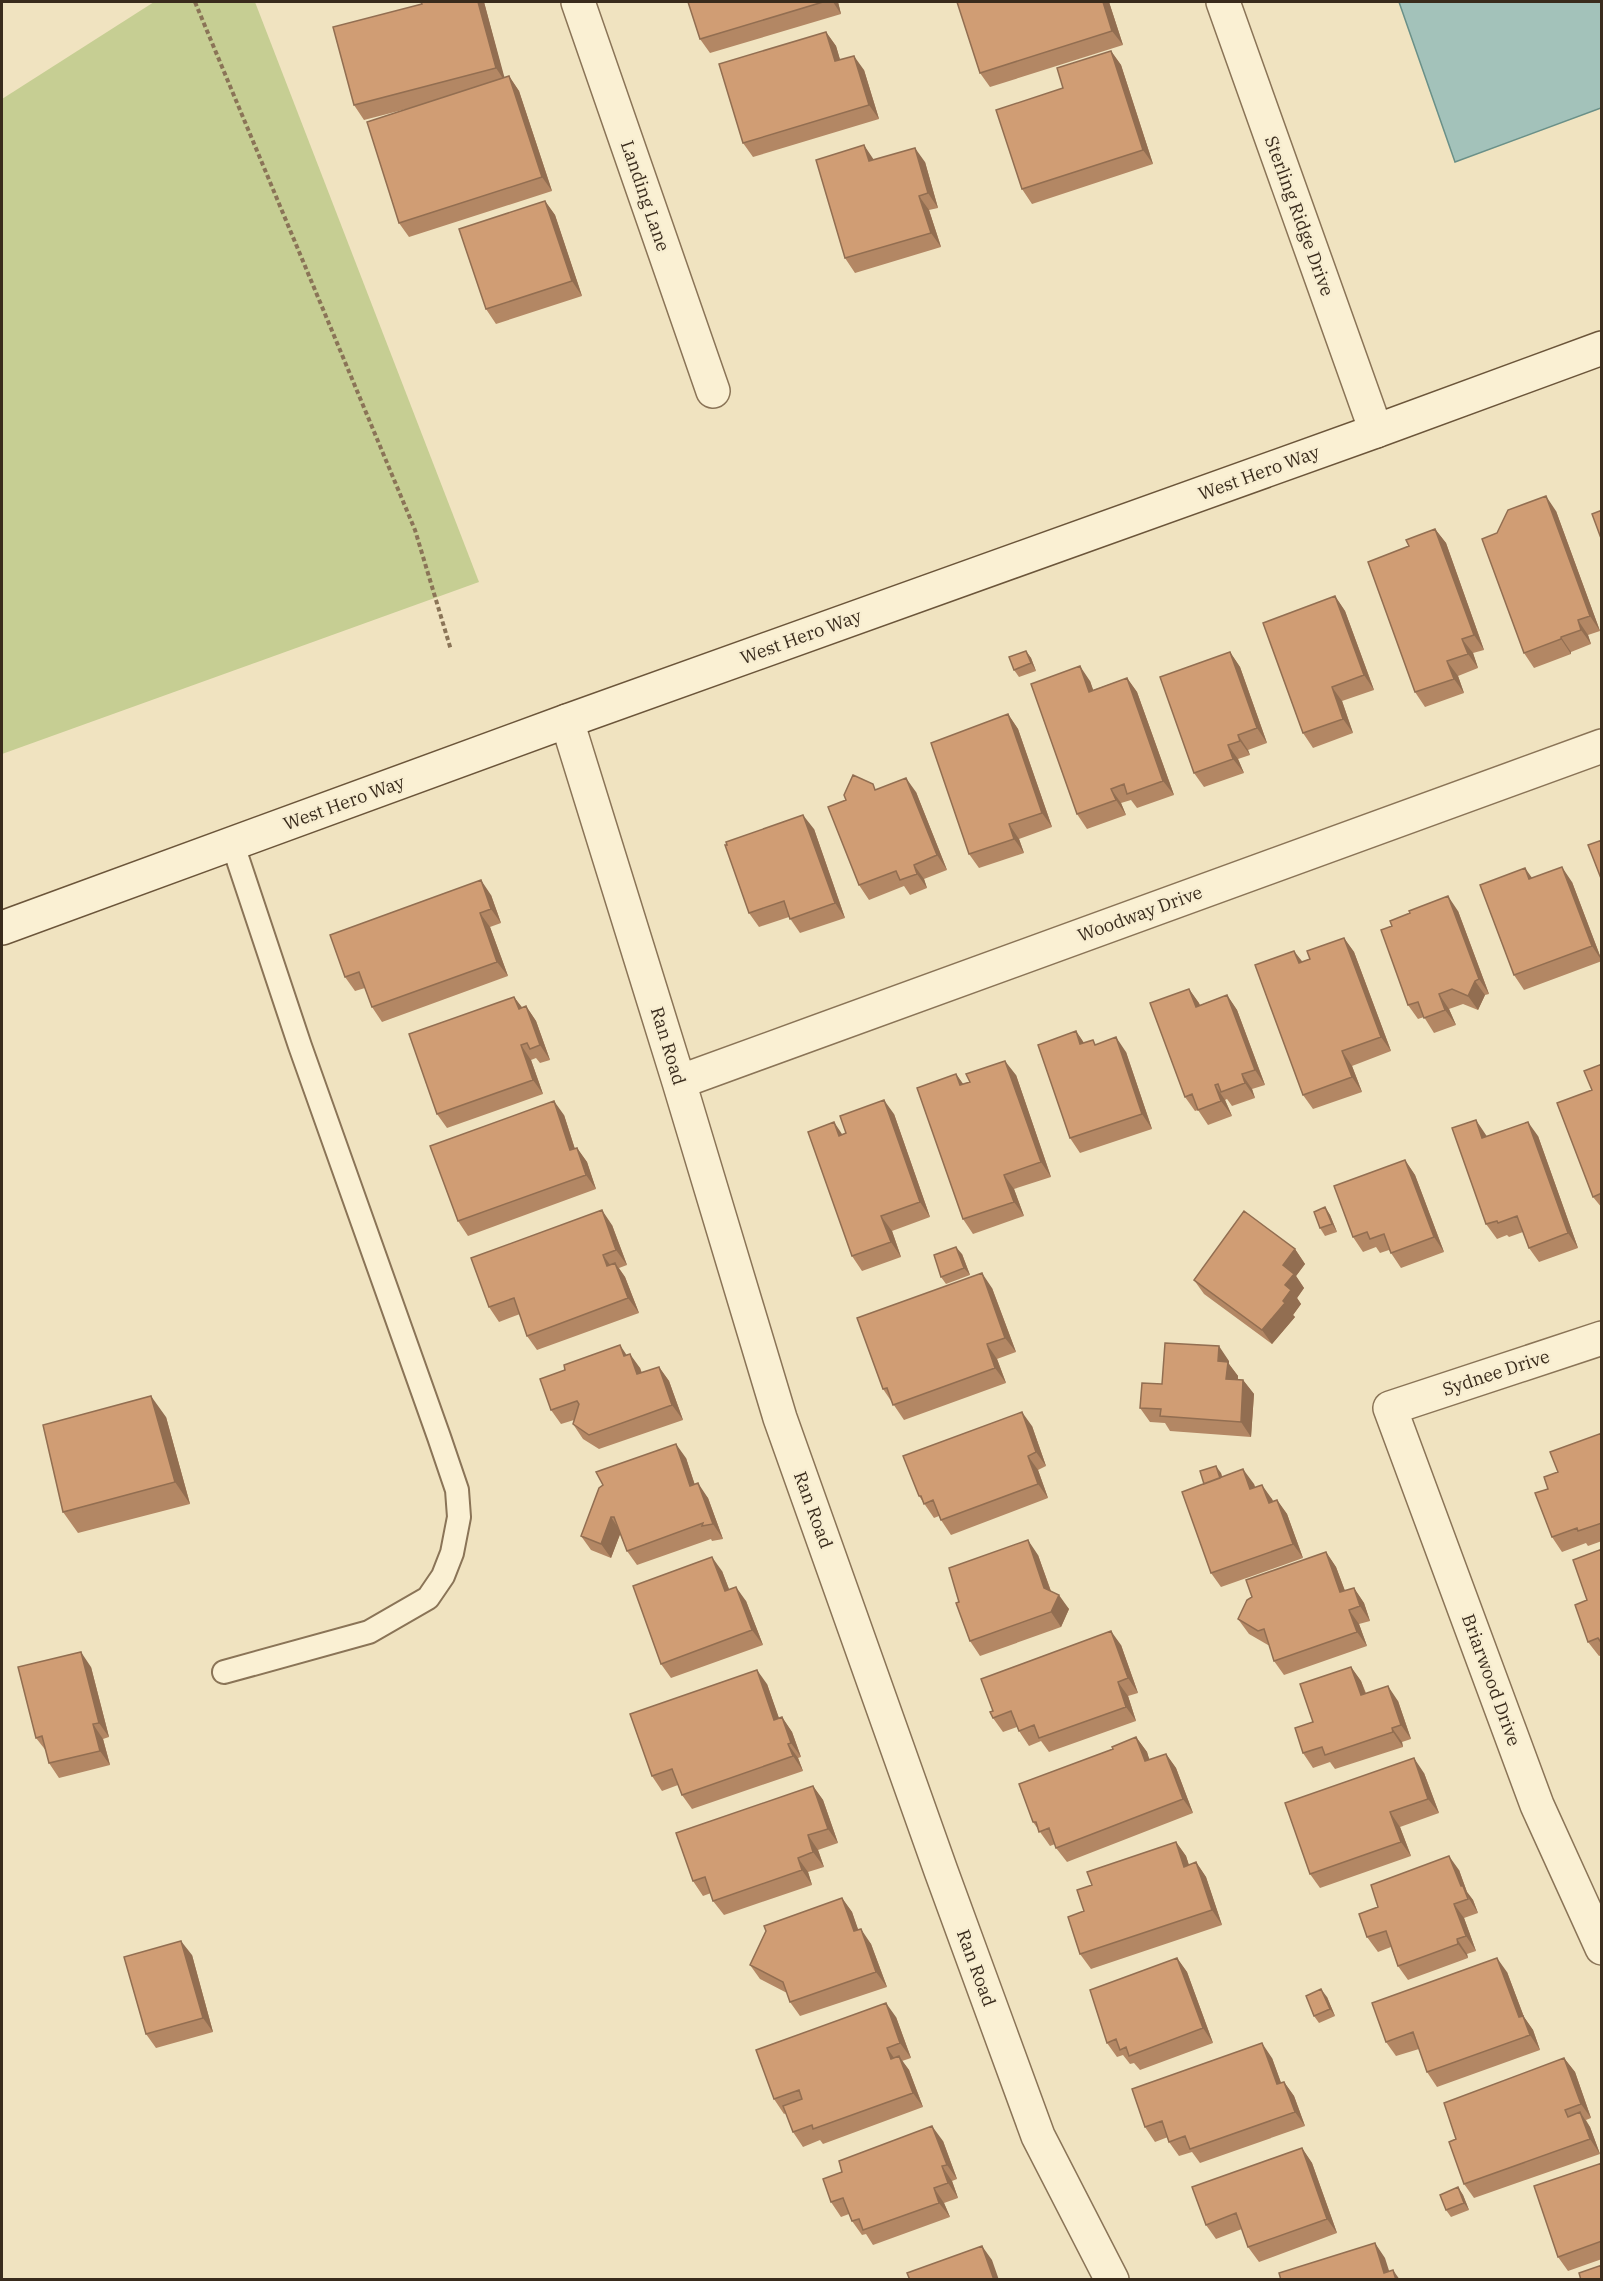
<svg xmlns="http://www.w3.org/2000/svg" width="1603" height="2281" font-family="'IBM Plex Serif',serif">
<rect width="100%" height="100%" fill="#f0e3c0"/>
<!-- green -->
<path fill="#c6ce93" d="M154,2h101l224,580 -477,172v-655z"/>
<!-- water -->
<path fill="#a3c2ba" stroke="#6a9088" stroke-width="1.5" d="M1399,2h202v106l-146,54z"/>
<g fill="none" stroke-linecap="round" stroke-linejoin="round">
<!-- lane casing -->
<g stroke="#8a7457" stroke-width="26">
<path id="lane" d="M224,1672l145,-40 59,-34 15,-22 9,-23 7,-36 -2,-27 -18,-53 -139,-391 -67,-201"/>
</g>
<!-- street casing -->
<g stroke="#8a7457" stroke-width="36">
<path id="street" d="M578,2l135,389
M1223,2l153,429
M567,721l112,361 101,336 161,453 97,265 74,144
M679,1082l923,-336
M1602,1338l-212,70 147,397 65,143"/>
</g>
<!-- secondary casing -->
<g stroke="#6b553a" stroke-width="36">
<path id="secondary" d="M2,928l565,-207 809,-290 226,-83"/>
</g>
<!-- path -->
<path stroke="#8a7457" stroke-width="4" stroke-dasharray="4.5 3" stroke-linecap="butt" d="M195,2l220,528 36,120"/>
<!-- lane -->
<use href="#lane" stroke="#faf0d3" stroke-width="22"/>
<!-- street -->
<use href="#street" stroke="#faf0d3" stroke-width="33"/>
<!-- secondary -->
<use href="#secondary" stroke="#faf0d3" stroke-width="33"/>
</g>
<!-- wall -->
<path fill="#b38764" d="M484,2l20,76 5,-2 10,15 33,100 -143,46 -10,-14 15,-116 -50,13 -10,-15z
M688,2h150l3,12 -131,39 -10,-14z
M1109,2l14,43 -133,42 -10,-14z
M826,32l10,14 4,14 24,10 15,49 -126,38 -10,-14z
M1111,51l10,14 32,99 -121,40 -10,-15 41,-101z
M874,160l51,2 13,46 -9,2 12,37 -86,26 -10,-15z
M545,201l10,14 27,81 -86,28 -10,-15z
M1556,511l44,120 -12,4 3,9 -20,8v2l-37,14 -10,-15z
M1435,529l11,14 38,107 -11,3 5,15 -20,8 6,17 -39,14 -10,-15 -6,-146z
M1335,596l10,15 29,79 -32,11 11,32 -40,15 -10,-15z
M1026,651l5,7 5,13 -17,6 -5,-7z
M1230,652l10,15 27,76 -19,7 2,5 -12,4 6,14 -40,14 -10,-14z
M1127,678l10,14 37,103 -37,13 -6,-8 -10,3 5,12 -39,14 -10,-15 13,-133 3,9z
M1008,714l10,15 34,98 -33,12 5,14 -45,15 -10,-14z
M876,789l40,3 31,78 -23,9 3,9 -17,7 -6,-9 -35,14 -10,-15z
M814,829l31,89 -45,15 -11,-16 -30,10 -10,-14z
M1532,878l40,4 30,79 -78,29 -10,-15z
M491,895l10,28 -11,4 18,49 -126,46 -10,-15 -7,-19 -10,3 -10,-14z
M1458,911l31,83 -4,1 -7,15 -15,-6 -14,5 7,16 -22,8 -10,-16 -6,2 -10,-14z
M1344,938l10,14 37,99 -39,15 10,26 -49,17 -10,-14 -1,-133 8,-3z
M1189,989l11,16 27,-10 10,15 28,75 -13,4 3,9 -23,8 -5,-7 -2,1 7,16 -24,9 -10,-15 -3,1 -10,-14z
M514,997l8,11 4,-2 10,15 14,39 -10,3 -4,-5 -5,2 12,34 -96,34 -10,-14z
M1076,1031l8,12 12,1 30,8 26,77 -72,24 -10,-15z
M1602,1064v144l-9,-11 -1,-107z
M956,1074l7,10 53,-9 35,102 -37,12 10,27 -51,18 -10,-15z
M894,1114l36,103 -38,14 9,26 -39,14 -10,-15 -9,-121z
M564,1115l11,34 2,-1 10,14 9,27 -128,47 -10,-15z
M1486,1135l1,2 51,-1 40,112 -39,14 -10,-14 -6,-16 -14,5 -2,-2 -10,4 -11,-15z
M1405,1160l10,15 29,77 -43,16 -12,-18 -9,3 -4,-6 -13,5 -10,-15z
M1325,1207l5,8 7,17 -12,4 -5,-8z
M612,1225l15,40 -8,3 6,9 14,36 -102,37 -10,-14 -7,-22 -21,8 -10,-15z
M1295,1249l10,15 -9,12 8,12 -7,10 4,6 -8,11 2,2 -23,27 -68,-50 -10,-14z
M962,1254l8,21 -24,9 -5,-7z
M992,1288l24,64 -19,7 9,24 -102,37 -21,-31z
M627,1355l13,13 2,5 17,-6 10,14 14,39 -84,29 -16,-10 -10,-15 1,-4 -13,4 -10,-14z
M1229,1361v3l9,12v4h5l11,14 -3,43 -81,-6 -5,-8 -15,-1 -10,-14 22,-24z
M166,1417l24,87 -112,29 -15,-21z
M1032,1426l14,40 -8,4 10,28 -97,37 -10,-15 -2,-4 -5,2 -15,-22z
M1602,1433v108l-14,5 -2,-3 -24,9 -10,-15 -4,-48 10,-17z
M686,1458l9,27 13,13 15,41 -11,2 -1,-2 -74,26 -10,-14 -7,-17 -9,24 -20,-8 -10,-14z
M1221,1473l1,4 32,7 1,3 17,12 1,2 4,-1 10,14 16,44 -82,29 -10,-14 -7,-89z
M1602,1549v106l-3,1 -11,-14 -1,-42z
M1326,1552l10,15 9,24 9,-3 10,15 6,18 -11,3 8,22 -83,29 -10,-14 -5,-16h-1l-19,-11 -11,-15 14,-22z
M1038,1555l13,36 18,18 -8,18 -81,29 -10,-15 -11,-39z
M722,1571l7,18 17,12 17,44 -92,33 -10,-14z
M1121,1645l17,48 -10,3 8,25 -87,31 -8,-11 -12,5 -10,-15 -2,-4 -14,5 -10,-14z
M91,1667l18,70 -6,2 7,26 -51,13 -10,-15 -2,-11 -11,-14z
M1351,1667l10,14 5,12 32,8 13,38 -9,3 1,5 -68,22 -5,-7 -17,6 -10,-15 10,-31z
M767,1684l12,35 3,-2 10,15 9,25 -3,1 5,13 -111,38 -10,-14 -4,-10 -16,6 -10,-15z
M1136,1737l11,15 2,8 17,-6 10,14 17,45 -126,49 -11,-14 -1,-4 -5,2 -17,-24 80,-73z
M1424,1773l15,40 -39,14 11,29 -91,32 -10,-14z
M813,1786l10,14 15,43 -20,7 6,17 -16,5 4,13 -88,30 -11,-14 -2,-8 -8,3 -10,-15z
M1176,1842l10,14 3,9 7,-3 10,15 16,48 -131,44 -11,-15 4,-43 8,-26z
M1459,1870l8,22 6,8 5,13 -14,5 12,33 -9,3 1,4 -60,22 -10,-14 -7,-19 -13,5 -11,-15 11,-30z
M842,1898l10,14 6,18 13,14 16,43 -87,29 -10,-14 -3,-9 -27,-14 -10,-14z
M192,1955l21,77 -57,16 -10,-14z
M1177,1958l10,14 26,71 -73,27 -6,-7 -4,1 -7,-9 -6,2 -10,-14z
M1507,1972l17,45 9,13 7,20 -103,37 -10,-15 -8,-23 -23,7 -10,-14z
M1327,1997l8,19 -16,7 -5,-7z
M896,2017l15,41 -9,3 7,9 14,37 -100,37 -3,-4 -17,7 -10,-15 -7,-19 -2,1 -10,-15z
M1272,2058l9,25 3,-1 10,14 11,30 -105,37 -8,-11 -13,4 -10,-14 -1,-5 -13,5 -10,-15z
M1564,2058l11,14 16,46 -5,2 4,7 10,27 -126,44 -10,-14z
M943,2141l14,38 -5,2 6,17 -14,5 6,14 -77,28 -7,-11 -4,1 -10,-14 -3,-7 -8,3 -10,-15z
M1302,2148l10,15 25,70 -78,29 -11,-15 -6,-18 -26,10 -10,-14z
M1602,2163v96l-34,12 -10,-14z
M1458,2187l5,8 6,15 -18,7 -5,-7z"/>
<!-- shaded-wall -->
<path fill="#926e51" d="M478,2h6l22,81 -10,-15z
M833,2h5l3,12z
M1103,2h6l14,43 -11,-14z
M826,32l10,14 9,30 -10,-15z
M1111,51l10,14 32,99 -10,-14z
M854,56l10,14 15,49 -10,-14z
M509,76l10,15 33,100 -10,-14z
M864,145l10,15 -5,1z
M915,148l10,14 13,46 -10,-15z
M919,196l10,14 12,37 -10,-14z
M545,201l10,14 27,81 -10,-15z
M1546,496l10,15 44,120 -10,-15z
M1435,529l11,14 38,107 -10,-15z
M1335,596l10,15 29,79 -10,-15z
M1578,620l10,15 3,9 -10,-14z
M1561,637l10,15v2l-10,-15z
M1462,639l11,14 5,15 -10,-14z
M1026,651l5,7 5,13 -5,-8z
M1230,652l10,15 27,76 -10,-15z
M1447,661l11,15 6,17 -10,-14z
M1080,666l10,15 9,25 -10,-14z
M1127,678l10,14 37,103 -11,-14z
M1332,687l10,14 11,32 -10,-14z
M1008,714l10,15 34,98 -10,-14z
M1238,735l10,15 2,5 -10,-14z
M1228,745l10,14 6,14 -11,-14z
M906,778l10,14 31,78 -10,-15z
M1111,789l10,14 5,12 -10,-15z
M803,815l11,14 31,89 -10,-15z
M1009,824l10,15 5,14 -10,-14z
M914,865l10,14 3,9 -10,-14z
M1562,867l10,15 30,79 -10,-15z
M1525,868l10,14 -6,-3z
M481,880l10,15 10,28 -10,-14z
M1448,896l10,15 31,83 -10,-15z
M480,913l10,14 18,49 -11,-14z
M1344,938l10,14 37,99 -10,-14z
M1294,951l11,14 -6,-2z
M1475,981l10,14 -7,15 -10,-14z
M1189,989l10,14 7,18 -10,-14z
M1439,994l10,15 7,16 -11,-15z
M1227,995l10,15 28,75 -10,-15z
M514,997l11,14 -6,-2z
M526,1006l10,15 14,39 -10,-15z
M1076,1031l10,15 -6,-2z
M1116,1037l10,15 26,77 -10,-15z
M521,1045l10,15 12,34 -10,-14z
M1342,1051l10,15 10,26 -10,-15z
M1005,1061l11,14 35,102 -10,-15z
M956,1074l10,14 -6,-3z
M1242,1074l10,15 3,9 -10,-15z
M1215,1085l10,15 7,16 -11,-15z
M884,1100l10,14 36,103 -10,-15z
M554,1101l10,14 16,50 -10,-15z
M1476,1120l10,15 6,18 -10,-15z
M834,1122l10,15 -5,-1z
M1528,1122l10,14 40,112 -10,-15z
M577,1148l10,14 9,27 -10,-14z
M1405,1160l10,15 29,77 -10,-15z
M1004,1175l10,14 10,27 -10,-14z
M1325,1207l5,8 7,17 -5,-8z
M602,1210l10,15 15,40 -11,-15z
M881,1216l11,15 9,26 -10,-15z
M956,1247l6,7 8,21 -6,-7z
M1295,1249l10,15 -9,12 8,12 -7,10 4,6 -8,11 2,2 -23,27 -10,-14 21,-29 2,-16 -2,-20z
M603,1255l10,14 -6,-3z
M615,1263l10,14 14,36 -11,-15z
M982,1273l10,15 24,64 -11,-14z
M987,1344l10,15 9,24 -11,-15z
M620,1345l10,15 -6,-4z
M1219,1346l10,15v3l9,12 -1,18 -11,-15 -8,-18z
M630,1354l10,14 7,21 -10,-15z
M659,1367l10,14 14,39 -11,-15z
M1243,1380l11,14 -3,43 -10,-15z
M151,1396l15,21 24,87 -15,-22z
M1022,1412l10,14 14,40 -10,-14z
M676,1444l10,14 14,43 -10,-15z
M1028,1456l10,14 10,28 -10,-14z
M1216,1466l5,7 5,18 -5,-7z
M1243,1469l11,15 6,20 -10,-15z
M698,1483l10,15 15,41 -10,-15z
M1262,1485l10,14 7,18 -10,-14z
M1277,1500l10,14 16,44 -10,-14z
M611,1517l10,15 -10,26 -10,-14z
M1028,1540l10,15 17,48 -11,-15z
M1326,1552l10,15 15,40 -11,-15z
M712,1557l10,14 13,34 -10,-14z
M736,1587l10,14 17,44 -11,-15z
M1354,1588l10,15 6,18 -10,-15z
M1059,1595l10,14 -8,18 -10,-15z
M1349,1610l10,14 8,22 -10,-14z
M1111,1631l10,14 17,48 -10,-15z
M81,1652l10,15 18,70 -10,-14z
M1351,1667l10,14 10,28 -10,-14z
M757,1670l10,14 18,51 -11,-15z
M1118,1682l10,14 8,25 -10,-14z
M1388,1686l10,15 13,38 -10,-14z
M782,1717l10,15 9,25 -10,-14z
M93,1724l10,15 7,26 -10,-14z
M1392,1728l10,14 1,5 -10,-15z
M1136,1737l11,15 8,24 -10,-15z
M788,1744l10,14 5,13 -10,-15z
M1166,1754l10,14 17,45 -10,-14z
M1414,1758l10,15 15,40 -11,-14z
M813,1786l10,14 15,43 -10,-14z
M1390,1812l10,15 11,29 -10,-14z
M808,1835l10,15 6,17 -11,-15z
M1176,1842l10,14 8,25 -10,-14z
M1449,1856l10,14 8,22 6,8 5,13 -17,-27z
M798,1858l10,14 4,13 -10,-15z
M1196,1862l10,15 16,48 -10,-15z
M842,1898l10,14 12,34 -10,-15z
M1454,1904l10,14 12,33 -10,-15z
M861,1929l10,15 16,43 -11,-15z
M1457,1939l10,15 1,4 -10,-14z
M181,1941l11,14 21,77 -10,-14z
M1177,1958l10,14 26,71 -10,-15z
M1497,1958l10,14 17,45 9,13 7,20 -10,-15 -11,-18z
M1321,1989l6,8 8,19 -5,-7z
M886,2003l10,14 15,41 -11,-15z
M1262,2043l10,15 15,41 -10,-15z
M887,2048l10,14 -6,-3z
M899,2056l10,14 14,37 -10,-14z
M1564,2058l11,14 16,46 -10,-14z
M1284,2082l10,14 11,30 -10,-14z
M1580,2112l10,15 10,27 -10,-15z
M932,2126l11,15 14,38 -10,-14z
M1302,2148l10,15 25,70 -10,-14z
M942,2166l10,15 6,17 -10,-15z
M1458,2187l5,8 6,15 -5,-7z
M934,2188l10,15 6,14 -11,-14z
M1375,2243l10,15 7,22 -8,-7z
M982,2246l10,14 7,20h-5z
M1393,2270l7,10h-4z"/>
<!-- building -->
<path fill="#d09d74" stroke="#926e51" stroke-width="1.5" d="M421,2h57l18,66 -142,37 -21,-78 89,-23z
M688,2h135l-123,37z
M957,2h146l9,29 -132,42z
M826,32l9,29 19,-5 15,49 -126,38 -24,-79z
M1111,51l32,99 -121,39 -26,-79 67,-22 -6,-20z
M509,76l33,101 -143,46 -32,-101z
M864,145l5,16 46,-13 13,45 -9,3 12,37 -86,25 -29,-98z
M545,201l27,80 -86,28 -27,-80z
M1546,496l44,120 -12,4 3,10 -20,7v2l-37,14 -42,-114 15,-6 11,-23z
M1602,510v31l-10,-27z
M1435,529l39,106 -12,4 6,15 -21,7 7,18 -39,13 -47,-130 41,-16 -3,-6z
M1335,596l29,79 -32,12 11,32 -40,14 -40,-110z
M1026,651l5,12 -17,7 -5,-13z
M1230,652l27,76 -19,7 2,6 -12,4 5,14 -39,14 -34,-96z
M1080,666l9,26 38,-14 36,103 -36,13 -3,-10 -13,5 5,11 -39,14 -46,-130z
M1008,714l34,99 -33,11 5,15 -45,15 -38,-111z
M853,775l20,9 2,6 31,-12 31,77 -23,10 3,9 -17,6 -4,-9 -37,14 -31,-78 18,-7 -2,-5z
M803,815l32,88 -45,16 -6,-18 -35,12 -24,-68h2l-1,-3z
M1602,840v41l-14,-36z
M1562,867l30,79 -78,29 -34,-90 45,-17 4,11z
M481,880l10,29 -11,4 17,49 -125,45 -13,-35 -14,5 -15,-42z
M1448,896l31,83 -4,2 -7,15 -16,-7 -13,5 6,16 -21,8 -6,-16 -10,3 -27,-75 11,-4 -2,-5 20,-8 -1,-2z
M1344,938l37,99 -39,14 10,26 -49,18 -48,-130 39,-14 5,12 11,-4 -3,-8z
M1189,989l7,18 31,-12 28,75 -13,4 3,9 -24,9 -3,-8 -3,1 6,16 -23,9 -6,-16 -7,3 -35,-94z
M514,997l5,12 7,-3 14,39 -10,4 -3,-6 -6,2 12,35 -96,34 -28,-80z
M1076,1031l4,13 13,-4 2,5 21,-8 26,77 -72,24 -32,-93z
M1005,1061l36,101 -37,13 10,27 -51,17 -46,-131 39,-14 4,11 10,-3 -4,-8z
M1602,1064v129l-9,4 -36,-94 35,-13 -8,-19z
M884,1100l36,102 -39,14 10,26 -39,14 -44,-124 26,-10 5,14 7,-3 -6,-17z
M554,1101l16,49 7,-2 9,27 -128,46 -28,-75z
M1476,1120l6,18 46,-16 40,111 -39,15 -12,-32 -19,7 -1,-2 -11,3 -34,-96z
M1405,1160l29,77 -43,16 -7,-19 -14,5 -3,-7 -14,5 -19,-51z
M1325,1207l7,17 -12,4 -6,-16z
M602,1210l14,40 -13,5 4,11 8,-3 13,35 -101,38 -13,-38 -25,9 -18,-49z
M1244,1211l51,38 -12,16 11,9 -9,11 6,5 -8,11 2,2 -23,27 -68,-50z
M956,1247l8,21 -23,9 -7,-22z
M982,1273l23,65 -18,6 8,24 -102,37 -6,-17 -4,1 -26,-71z
M1165,1343l54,3 -1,15 10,1 -2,17 17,1 -2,42 -81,-6 1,-7 -21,-1 2,-25 20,1z
M620,1345l4,11 6,-2 7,20 22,-7 13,38 -83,30 -16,-11 6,-20 -2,-3 -26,9 -11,-31 25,-9 -1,-5z
M151,1396l24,86 -112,30 -20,-87z
M1022,1412l14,40 -8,4 10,28 -97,36 -8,-20 -9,4 -3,-8h-2l-16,-40z
M1602,1433v90l-24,8 -1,-3 -25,9 -17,-44 13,-4 -4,-12 14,-5 -8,-20z
M676,1444l14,42 8,-3 15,41 -11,2 1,-3 -76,28 -13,-34h-3l-10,27 -20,-8 18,-48 4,-3 -7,-13z
M1216,1466l4,12 -16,6 -4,-13z
M1243,1469l7,20 12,-4 7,18 8,-3 16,44 -82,29 -29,-81z
M1028,1540l16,48 15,7 -8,17 -81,29 -14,-38 3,-1 -10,-34z
M1602,1549v91l-2,1 -2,-3 -10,4 -13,-37 12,-5 -14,-40z
M1326,1552l14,40 14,-4 6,18 -11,4 8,22 -83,29 -10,-32 -6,2 -20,-12 9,-19 5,-3 -6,-17z
M712,1557l13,34 11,-4 16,43 -91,34 -28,-78z
M1111,1631l17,47 -10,4 8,25 -87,31 -5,-13 -15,6 -8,-20 -18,7 -3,-6 3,-1 -12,-32z
M81,1652l18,71 -6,1 7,27 -51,12 -7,-27 -6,2 -18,-71z
M1351,1667l10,28 27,-9 13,39 -9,3 1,4 -68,23 -3,-8 -19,6 -8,-25 18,-6 -13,-38z
M757,1670l17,50 8,-3 9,26 -3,1 5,12 -111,39 -10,-26 -20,7 -22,-62z
M1136,1737l9,24 21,-7 17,45 -127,49 -7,-20 -10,4 -3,-10h-3l-14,-38 94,-35 -1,-2z
M1414,1758l14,41 -38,13 11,30 -91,32 -25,-71z
M813,1786l15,43 -20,6 5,17 -15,6 4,12 -89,31 -8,-24 -12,4 -17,-48z
M1176,1842l8,25 12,-5 16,48 -132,44 -12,-37 16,-6 -7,-21 15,-5 -5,-13z
M1449,1856l12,30h2l5,13 -14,5 12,32 -9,3 1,5 -60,22 -12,-35 -19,6 -8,-23 19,-7 -7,-22z
M842,1898l12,33 7,-2 15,43 -86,30 -7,-20 -33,-17 16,-34 -2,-5z
M181,1941l22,77 -57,16 -22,-77z
M1177,1958l26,70 -74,28 -3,-9 -6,3 -4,-11 -9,4 -17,-53z
M1497,1958l22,59 4,-1 7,19 -103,37 -14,-40 -27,10 -14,-39z
M1321,1989l9,20 -16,7 -8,-20z
M886,2003l14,40 -13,5 4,11 8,-3 14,37 -100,36 -1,-4 -19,7 -10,-26 19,-7 -3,-9 -25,9 -18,-49z
M1262,2043l15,41 7,-2 11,30 -105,37 -5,-13 -16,6 -7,-21 -17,6 -13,-38z
M1564,2058l17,46 -16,6 3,7 12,-5 10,27 -126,45 -15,-42 7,-3 -12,-36z
M932,2126l15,39 -5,1 6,17 -14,5 5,15 -76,27 -4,-11 -7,2 -9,-23 -12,4 -8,-23 19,-7 -3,-11z
M1302,2148l25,71 -79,28 -12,-34 -30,12 -14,-38z
M1602,2163v78l-44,16 -24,-71z
M1458,2187l6,16 -18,7 -6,-15z
M1375,2243l9,30 9,-3 3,10h-115l-2,-7z
M982,2246l12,34h-84l-3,-7z
M1602,2265v15h-21l-2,-7z"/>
<g text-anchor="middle" stroke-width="4.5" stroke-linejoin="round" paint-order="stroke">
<!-- street labels -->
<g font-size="18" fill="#392b1c" stroke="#f7edd0">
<text transform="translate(645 196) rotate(71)" y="6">Landing Lane</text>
<text transform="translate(1299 216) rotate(70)" y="6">Sterling Ridge Drive</text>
<text transform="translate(1259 473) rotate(-20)" y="6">West Hero Way</text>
<text transform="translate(801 637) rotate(-20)" y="6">West Hero Way</text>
<text transform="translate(344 803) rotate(-20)" y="6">West Hero Way</text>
<text transform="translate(1140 914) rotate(-20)" y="6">Woodway Drive</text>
<text transform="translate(668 1046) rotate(73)" y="6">Ran Road</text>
<text transform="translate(1496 1373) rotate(-18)" y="6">Sydnee Drive</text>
<text transform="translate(813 1510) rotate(70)" y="6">Ran Road</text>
<text transform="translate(1491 1680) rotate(70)" y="6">Briarwood Drive</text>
<text transform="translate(976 1968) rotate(70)" y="6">Ran Road</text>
</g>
</g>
<!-- border -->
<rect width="1603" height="2281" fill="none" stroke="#392b1c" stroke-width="6"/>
</svg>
